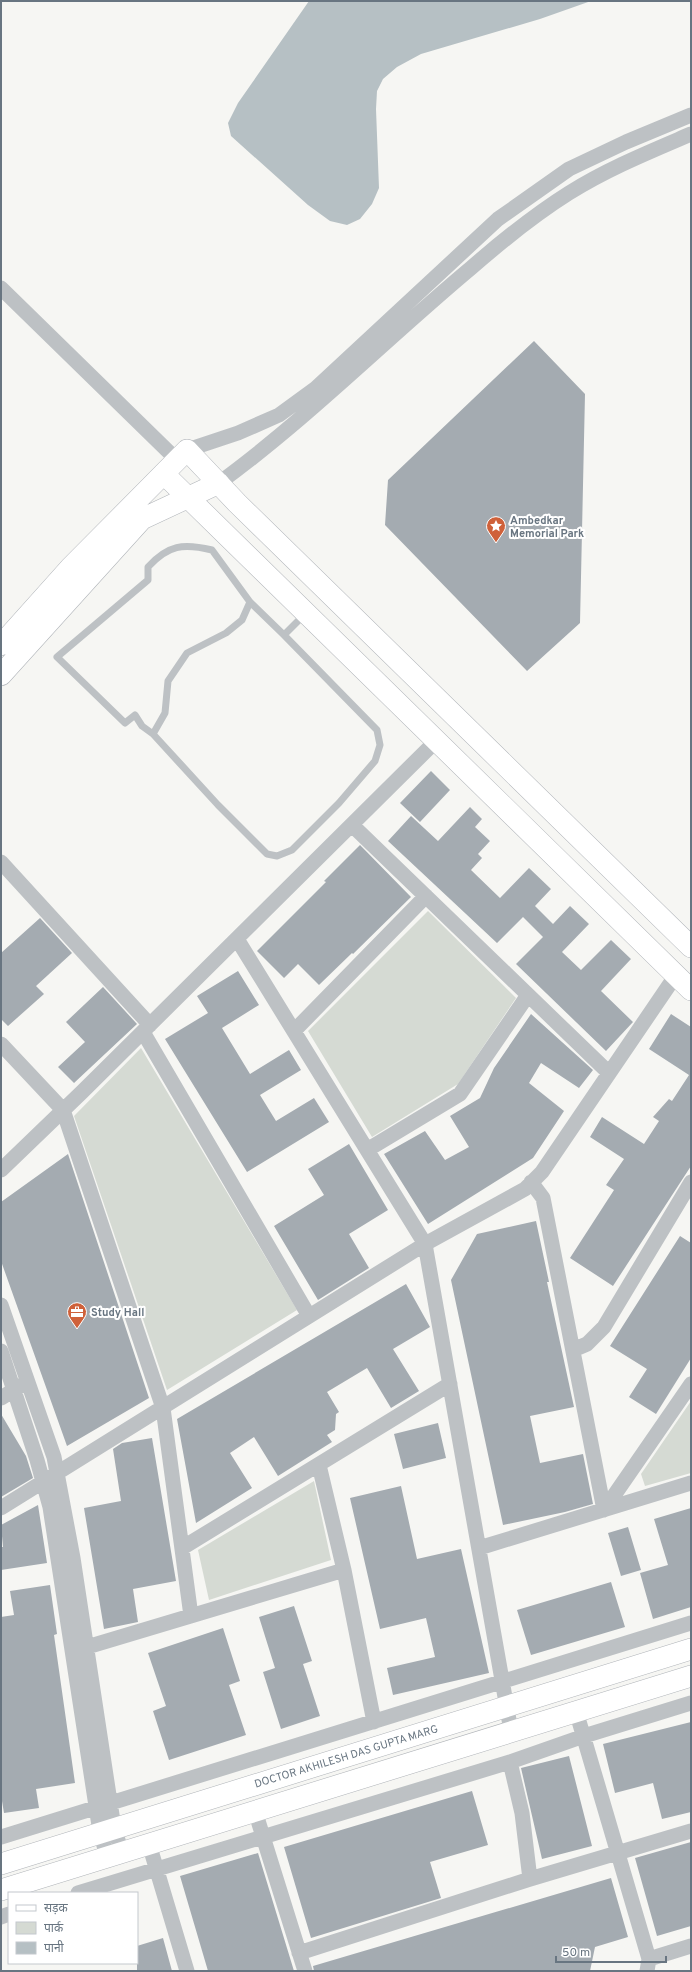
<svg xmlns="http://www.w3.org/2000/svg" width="692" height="1972" font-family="Overpass,'Noto Sans Devanagari',sans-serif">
<rect width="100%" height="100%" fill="#f6f6f3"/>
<!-- green -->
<path fill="#d5dad3" d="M428,911l88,87 -58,86 -86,53 -64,-106z
M141,1048l156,262 -130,80 -93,-274z
M691,1401v72l-46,13 -4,-12z
M314,1481l17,79 -122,40 -11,-50z"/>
<!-- water -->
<path fill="#b6c0c4" d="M309,1h282l-51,18 -119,35 -24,13 -14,12 -6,12 -1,18 3,79 -7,16 -12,15 -13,6 -17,-4 -22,-16 -77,-69 -3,-13 10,-20z"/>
<!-- building -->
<path fill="#a4abb1" d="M534,341l51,53 -5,229 -53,48 -142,-146 3,-45z
M431,771l19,19 -30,32 -20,-19z
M470,807l12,12 -7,8 15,14 -12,13 4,4 -11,12 29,28 29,-30 22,21 -16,17 18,18 17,-18 19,18 -27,28 19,18 30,-30 20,19 -30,32 32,31 -27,29 -90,-87 27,-27 -20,-20 -26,26 -109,-102 23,-25 27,25z
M360,845l51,52 -58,57 -1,-1 -33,32 -21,-21 -14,14 -27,-27 69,-69 -2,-1z
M40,918l32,35 -36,33 8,8 -36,32 -7,-7v-66z
M238,971l21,34 -37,23 28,46 39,-24 12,20 -41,25 16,26 38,-23 15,24 -82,50 -82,-133 43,-26 -11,-17z
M103,987l34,37 -63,59 -16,-16 27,-25 -19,-20z
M531,1014l62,56 -14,18 -38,-25 -12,20 35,28 -31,47 -105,66 -44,-70 41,-23 20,29 24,-13 -19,-31 30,-18 14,-30z
M671,1014l20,13v139l-78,120 -43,-28 44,-68 -8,-5 18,-26 -34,-22 12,-20 42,27 15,-23 -6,-4 16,-18 3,2 17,-26 -40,-26z
M349,1144l39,66 -39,24 20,34 -51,32 -44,-74 50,-31 -16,-26z
M68,1154l81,244 -82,48 -66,-185v-59z
M536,1221l13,61h-2l27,125 -44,9 10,47 43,-9 10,50 -28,8 -62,13 -52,-245 26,-46z
M680,1236l11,7v115l-35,56 -27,-17 18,-28 -37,-23z
M406,1284l24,43 -37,22 26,42 -28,17 -24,-40 -40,24 12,20 -3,2 -1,16 -8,5 5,7 -54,34 -24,-39 -24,16 22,35 -56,35 -19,-104z
M1,1414l25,42 7,22 -32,19z
M438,1423l8,35 -43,11 -9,-35z
M152,1438l24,143 -43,8 5,33 -34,7 -20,-121 37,-7 -8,-52 9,-6z
M401,1486l16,73 44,-10 28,124 -96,22 -6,-27 48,-11 -9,-39 -46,11 -30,-131z
M38,1505l9,58 -46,7v-23h2l-2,-22z
M691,1508v99l-38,12 -13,-46 28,-8 -14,-46z
M628,1527l13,43 -20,6 -13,-43z
M611,1582l14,45 -94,28 -14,-45z
M50,1585l7,49 -3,1 21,148 -39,6 3,19 -35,5 -3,-18v-178l13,-2 -4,-24z
M294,1606l18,55 -9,3 17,52 -39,13 -18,-57 12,-4 -16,-51z
M223,1628l17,53 -11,4 17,50 -77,25 -16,-49 13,-5 -18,-53z
M691,1722v90l-29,7 -9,-36 -38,10 -12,-49z
M569,1756l23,90 -50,13 -21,-91z
M472,1791l16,54 -58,17 11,36 -130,40 -27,-91z
M691,1842v84l-34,10 -22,-78z
M258,1853l36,118h-86l-28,-95z
M611,1878l17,59 -33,10 -5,24h-276l-1,-5z
M163,1938l9,33h-35v-25z"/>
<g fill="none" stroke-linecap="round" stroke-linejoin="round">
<!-- secondary casing -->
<g stroke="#b0b4b9" stroke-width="22">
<path id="secondary" d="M164,474l527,516
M1,645l69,-77 117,-118 50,53 454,444
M1,675l141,-156 77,-36
M1,1864l690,-215
M1,1890l690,-214"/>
</g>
<!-- lane -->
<path stroke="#bdc1c4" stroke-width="7" d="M284,635l-34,-33 -38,-52c-29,-7 -44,-5 -64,17v13l-91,77 68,66 10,-8 7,11 11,8 65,71 49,49 10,2 15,-6 47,-47 36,-42 5,-16 -3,-15 -93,-95 20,-20
M153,734l12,-21 3,-32 19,-28 39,-20 16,-13 8,-18"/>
<!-- street -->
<path stroke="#bdc1c4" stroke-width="15" d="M1,288l176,172
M187,450l51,-17 41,-18 37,-27 182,-169 71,-50 57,-27 65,-27
M219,483c89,-65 167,-144 252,-215 31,-27 63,-53 98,-75 38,-24 80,-41 122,-59
M352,825l257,248
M1,862l149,163
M237,939l188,305 86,487
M294,1031l132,-135
M143,1032l166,284
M1,1044l62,66 100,298 28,208
M367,1150l93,-56 68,-99
M1,1170l81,-78 355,-352
M531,1182l12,16 61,312
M1,1305l53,152 19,101 41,270 8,24
M573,1350l14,-6 17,-17 87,-145
M1,1351l36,109 13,47 50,325 7,24
M1,1398l21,-13
M319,1465l25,105 30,152
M1,1508l424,-264 100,-55 17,-17 134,-197
M604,1510l87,-126
M182,1548l268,-164
M479,1548l212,-65
M77,1650l267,-80
M576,1711l73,248 -2,12
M510,1762l12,51 8,66
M255,1811l50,160
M1,1837l690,-214
M149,1844l38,127
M78,1893l432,-131 74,-26 107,-33
M1,1917l8,-3
M299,1953l231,-74 161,-48
M649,1959l42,-13"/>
<!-- secondary -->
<use href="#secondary" stroke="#fff" stroke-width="21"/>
</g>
<!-- icons -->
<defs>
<g id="sight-pin" transform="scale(1)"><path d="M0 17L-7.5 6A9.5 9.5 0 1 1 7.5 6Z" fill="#cf613a" stroke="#fff"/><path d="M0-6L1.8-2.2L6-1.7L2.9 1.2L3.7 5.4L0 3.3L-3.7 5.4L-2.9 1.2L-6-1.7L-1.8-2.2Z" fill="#fff"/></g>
<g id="office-pin" transform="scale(1)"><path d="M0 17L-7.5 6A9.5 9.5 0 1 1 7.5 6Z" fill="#cf613a" stroke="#fff"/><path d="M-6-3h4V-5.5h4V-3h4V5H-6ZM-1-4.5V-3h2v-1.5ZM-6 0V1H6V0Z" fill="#fff"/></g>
</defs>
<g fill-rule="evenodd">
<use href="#sight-pin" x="496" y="526"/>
<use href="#office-pin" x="77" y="1312"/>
</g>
<g text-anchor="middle" stroke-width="4" stroke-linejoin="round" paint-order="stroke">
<!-- poi labels -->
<g font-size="11" font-weight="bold" fill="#687581" stroke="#fff" text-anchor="start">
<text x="510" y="524">Ambedkar<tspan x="510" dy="13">Memorial Park</tspan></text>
<text x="91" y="1316">Study Hall</text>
</g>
<!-- street labels -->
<g font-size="11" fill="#687581" stroke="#fff">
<text transform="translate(346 1756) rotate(-17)" y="4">DOCTOR AKHILESH DAS GUPTA MARG</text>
</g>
</g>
<!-- border -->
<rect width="692" height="1972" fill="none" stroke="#687581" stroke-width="4"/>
<!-- legend -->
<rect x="8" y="1892" width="130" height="72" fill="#ffffff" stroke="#c3c8cd"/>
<rect x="16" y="1905" width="20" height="6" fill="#ffffff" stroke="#c3c8cd"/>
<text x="44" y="1912" font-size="12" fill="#687581">सड़क</text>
<rect x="16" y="1922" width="20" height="12" fill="#d5dad3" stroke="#c3c8cd"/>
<text x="44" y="1932" font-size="12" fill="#687581">पार्क</text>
<rect x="16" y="1942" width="20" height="12" fill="#b6c0c4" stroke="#c3c8cd"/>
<text x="44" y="1952" font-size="12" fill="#687581">पानी</text>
<!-- scale -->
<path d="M556 1956v6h110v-6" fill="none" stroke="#687581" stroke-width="2"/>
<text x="562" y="1956" font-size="12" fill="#687581" stroke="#ffffff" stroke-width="3" paint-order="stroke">50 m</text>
</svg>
